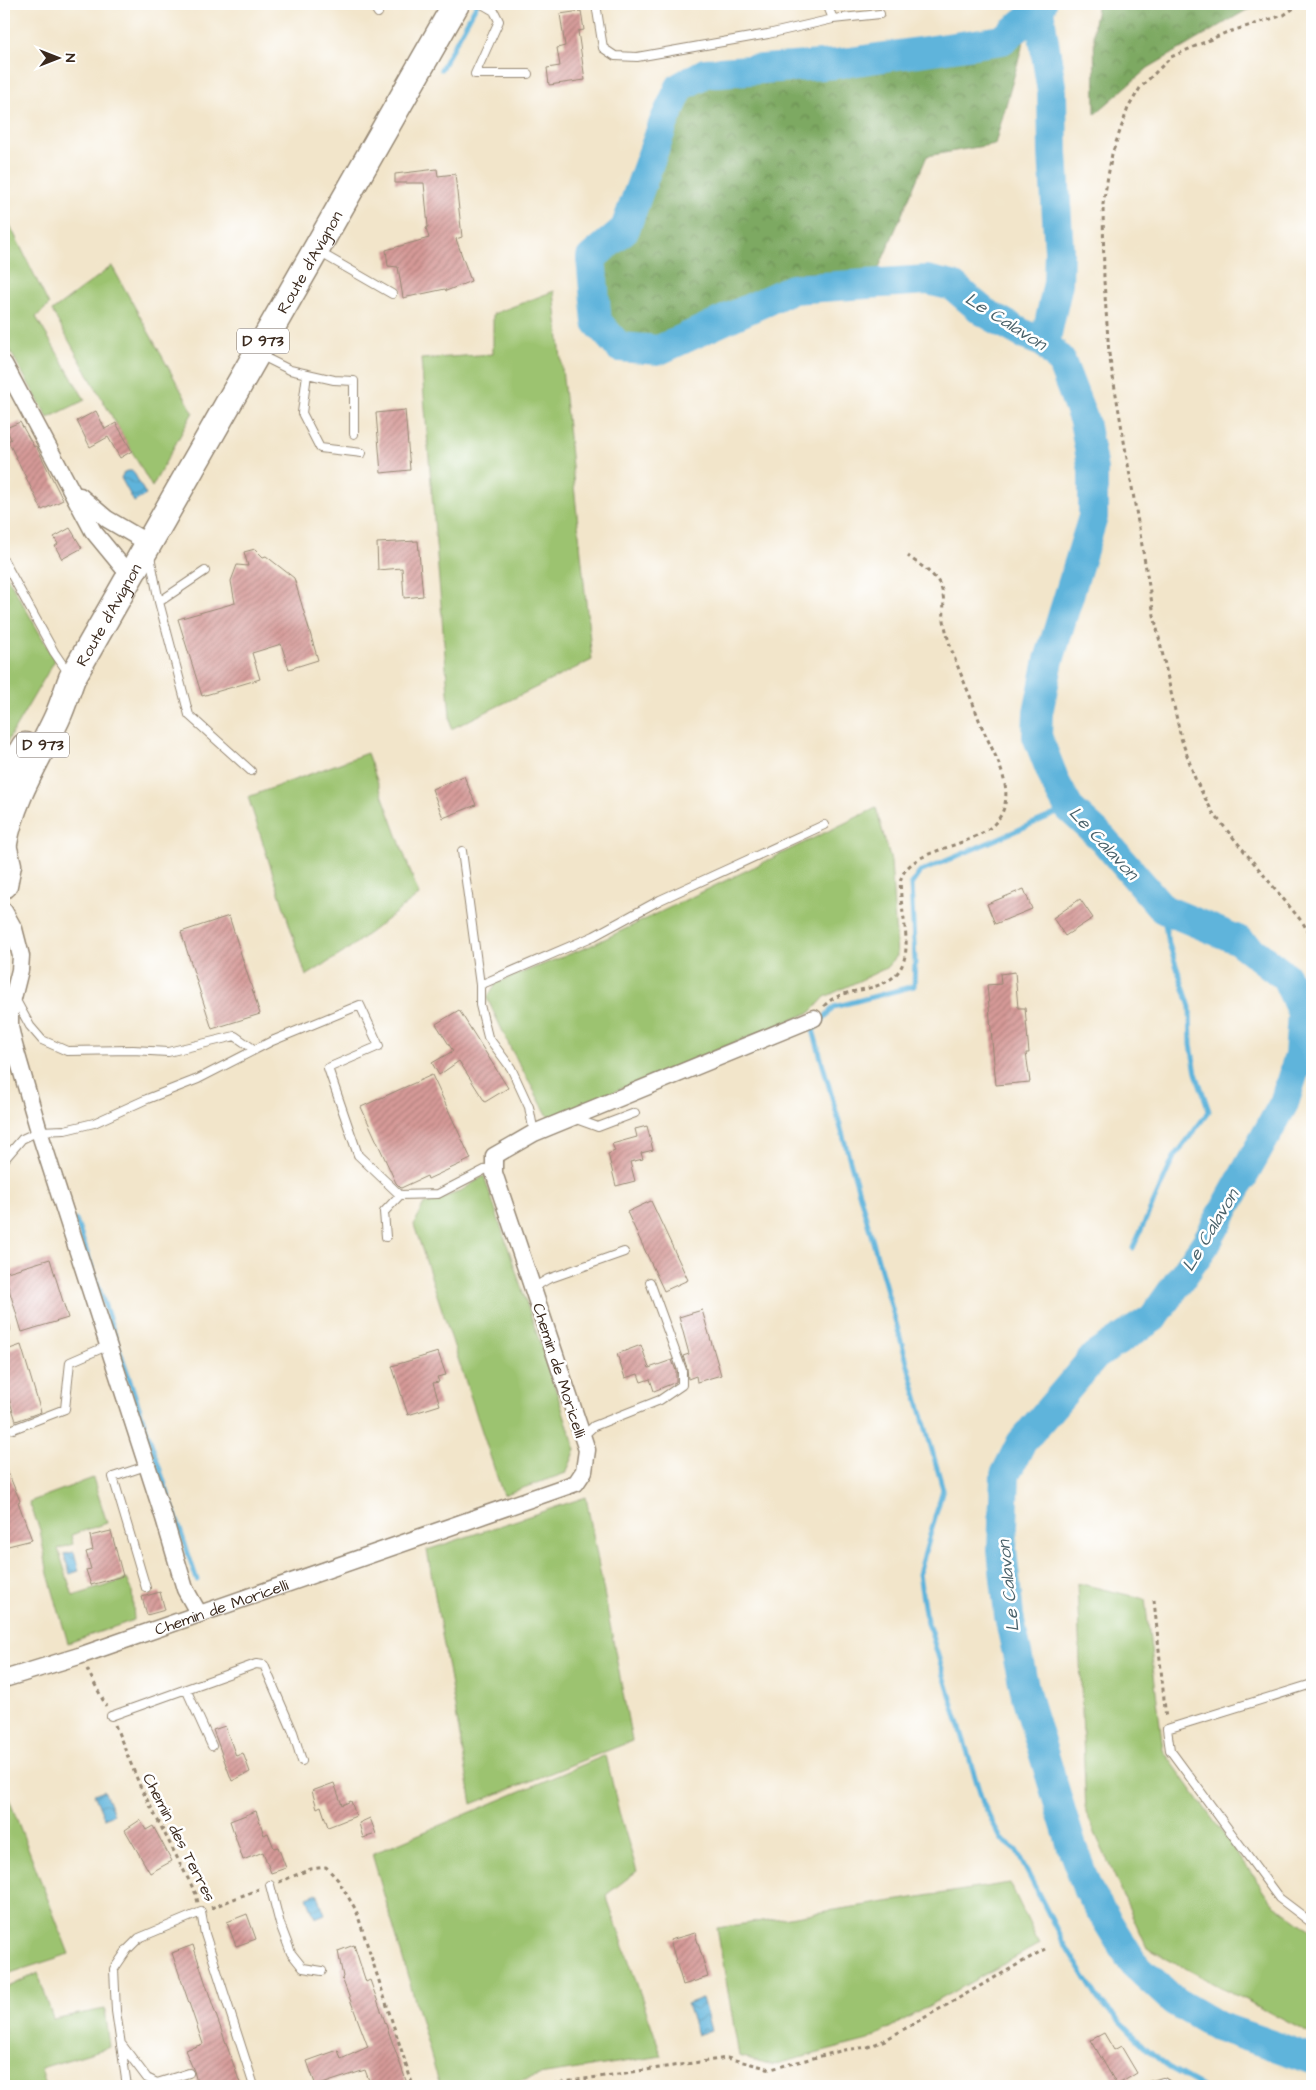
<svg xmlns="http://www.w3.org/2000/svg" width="1316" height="2090" font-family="'Architects Daughter',sans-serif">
<defs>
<pattern id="forest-crowns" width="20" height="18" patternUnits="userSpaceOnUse" patternTransform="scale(1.25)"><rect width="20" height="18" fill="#7da962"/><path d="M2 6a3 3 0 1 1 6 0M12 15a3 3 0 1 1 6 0" fill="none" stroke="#688a50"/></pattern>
<pattern id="water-waves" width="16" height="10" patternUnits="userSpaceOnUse" patternTransform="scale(1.25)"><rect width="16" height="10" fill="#5fb4db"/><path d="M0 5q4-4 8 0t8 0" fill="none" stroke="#5093b1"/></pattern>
<pattern id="building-hatch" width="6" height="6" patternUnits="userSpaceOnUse" patternTransform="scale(1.25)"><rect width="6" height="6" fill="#d69a98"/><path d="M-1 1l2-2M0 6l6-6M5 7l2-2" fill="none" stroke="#af7e7b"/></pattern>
</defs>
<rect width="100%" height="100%" fill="#fff"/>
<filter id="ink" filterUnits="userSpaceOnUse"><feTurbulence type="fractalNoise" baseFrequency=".02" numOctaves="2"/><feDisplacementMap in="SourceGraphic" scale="10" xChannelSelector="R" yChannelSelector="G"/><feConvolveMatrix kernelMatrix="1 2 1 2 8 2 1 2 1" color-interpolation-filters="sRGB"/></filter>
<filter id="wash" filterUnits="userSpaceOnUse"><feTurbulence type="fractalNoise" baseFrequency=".0096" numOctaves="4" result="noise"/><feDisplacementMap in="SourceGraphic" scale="20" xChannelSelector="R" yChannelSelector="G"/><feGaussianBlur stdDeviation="1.12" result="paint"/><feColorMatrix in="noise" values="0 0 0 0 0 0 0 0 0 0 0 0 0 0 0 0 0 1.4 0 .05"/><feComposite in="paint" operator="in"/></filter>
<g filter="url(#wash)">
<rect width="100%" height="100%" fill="#f2e5ca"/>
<!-- green -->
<path fill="#9cc36f" stroke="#6c7646" d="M4,213l45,92 -13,12 49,83 -37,18 -44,-78z
M112,266l81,146 -41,75 -100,-176z
M554,291l38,369 -141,69 -30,-370 72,-5v-40z
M4,571l51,89 -51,87z
M367,753l52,142 -76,58 -37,23 -58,-179z
M876,808l15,53 6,95 -11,12 -61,29 -14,15 -262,106 -38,-69 -24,-51 9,-15 94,-37z
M484,1176l92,274 -10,23 -63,22 -89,-270 9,-20 36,-13z
M93,1478l14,45 -36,12 2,9 -15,5 15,47 54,-17 5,11 2,30 -66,23 -20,-69 -8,-44 -11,-28z
M586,1497l46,244 -160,63 -45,-254z
M1077,1583l68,16 18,151 109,152 40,29v104l-165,-87 -61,-135z
M606,1755l13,57 18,59 -31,24 56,161 -123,19 -38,11h-61l-68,-232z
M4,1786l65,168 -65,21z
M1010,1883l29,61 -171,96 -95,25 -34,-9 -22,-128z
M38,1973l15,46 52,-10 5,38 -69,21 5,18h-42v-97z"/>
<!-- forest -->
<path fill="url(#forest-crowns)" stroke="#5c6a40" d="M1098,4h164l-17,7 -97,57 -53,46 -1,-91z
M1025,37l-30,107 -68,12 -49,114 -85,4 -136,68 -32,-3 -19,-23 -5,-54 34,-28 54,-138 18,-14 137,-7 156,-24z"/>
<!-- water -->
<path fill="url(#water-waves)" stroke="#4d6f7c" d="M128,471h5l13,24 -12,7 -13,-24 3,-6z
M74,1552l5,19 -9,3 -6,-20z
M104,1790l10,24 -10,4 -10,-24z
M317,1893l8,21 -10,4 -8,-21z
M702,1998l9,32 -14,5 -10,-31z"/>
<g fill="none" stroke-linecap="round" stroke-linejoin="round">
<!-- stream -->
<path stroke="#5fb4db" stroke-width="5" d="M441,69l36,-65
M1069,808l-149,64 -9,13 4,76 -1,25 -80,21 -21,23 130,459 -24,85 6,39 58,190 18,36 15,11 45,88 37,61 49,50 21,18 34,19
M76,1220l121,360
M1133,1248l40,-89 36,-48 -13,-38 -5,-28 -1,-38 -23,-69 -4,-29"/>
<!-- river -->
<path stroke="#5fb4db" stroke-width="30" d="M1042,4l-3,6 -37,30 -166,24 -131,9 -25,14 -16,35 -39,107 -34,29 6,64 22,25 40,3 133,-61 135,-9 26,6 31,26 41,23 20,8 16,18 23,60 9,49v47l-44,143 -11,53 -1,23 19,48 13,24 34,31 60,70 75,31 48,37 16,36 -3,43 -15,47 -78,140 -53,75 -58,38 -74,87 -16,32 -3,75 7,66 17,80 46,151 16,43 45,73 41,38 43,25 95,33
M1039,10l13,82 1,61 6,98 -1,32 -13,60"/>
</g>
<g id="blocks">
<!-- building -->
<path fill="url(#building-hatch)" d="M581,11l3,19 -6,1 7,49 -36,5 -2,-17 13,-2 -3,-18 8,-2 -5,-32z
M437,169l1,7 17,-2 7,63 -6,2 15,42 -25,10 -1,-2 -42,9 -5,-31 -10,-1 -2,-16 43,-12 -3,-10 2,-1 -4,-44h-29v-9z
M405,410l5,60 -29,3 -5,-60z
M96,411l9,18 11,-6 16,28 -12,7 -12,-21 -18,10 -13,-26z
M20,422l14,25 2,-1 27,54 -21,10 -34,-69 3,-2 -5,-11z
M70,528l12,20 -20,11 -7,-13 3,-2 -4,-7z
M418,541l5,55 -19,2 -2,-30 -24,2 -1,-27z
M255,549l8,8 3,-1 28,22 24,82 -29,9 -8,-25 -29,9 8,26 -58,17 -24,-77 57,-16 -4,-22 6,-16 11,1 -4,-14z
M464,776l12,29 -33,13 -11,-29z
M1024,889l8,20 -37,15 -8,-20z
M1080,899l13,19 -28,18 -12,-18z
M229,916l31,98 -48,15 -31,-97z
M1015,972l3,36h7l4,45h-3l4,29 -34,3 -9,-100 14,-1 -1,-10z
M459,1010l49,78 -23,14 -26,-41 -20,14 -7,-12 21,-12 -17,-27z
M432,1075l39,84 -43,20 -1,-3 -26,12 -5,-5 -35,-76z
M647,1126l6,24 -12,3 2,6 -13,3 5,19 -19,5 -8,-32 7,-3 -3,-7 25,-7 -2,-8z
M651,1201l37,79 -24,11 -37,-79z
M50,1259l18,59 -46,14 -18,-59z
M702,1310l19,65 -24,7 -1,-6 -8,3 -1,-11 -4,-12 6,-2 -10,-37z
M21,1345l20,67 -25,9 -12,-38v-32z
M641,1345l8,23 23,-8 4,11v11l-22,9 -4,-12 -9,3 -3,-8 -13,4 -8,-24z
M438,1352l8,23 -9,2 2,5 -6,1 7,22 -32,10 -16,-49z
M4,1463l16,38 -2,1 14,38 -28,7z
M111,1531l12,45 -32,9 -5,-15 5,-1 -5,-17 7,-2 -3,-14z
M160,1592l5,18 -18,5 -5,-18z
M225,1726l11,30 7,-3 7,19 -18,9 -19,-51z
M334,1783l8,22 9,-4 5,15 -28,11 -7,-21 -4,2 -5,-17z
M256,1811l8,24 4,-2 6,15 4,-1 8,21 -15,5 -8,-21 -20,8 -13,-39z
M370,1818l6,16 -13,4 -4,-15z
M140,1820l6,10 7,-4 19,35 -22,12 -25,-43z
M247,1914l9,25 -20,7 -9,-24z
M695,1933l13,44 -25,8 -13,-45z
M193,1945l21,64 27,77h-43l-4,-15 -9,-21 18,-6 -31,-91z
M354,1945l12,37 4,-2 38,106h-37l-6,-16 -49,16 -9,-25 31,-11 3,9 27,-12 -26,-69 1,-1 -5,-26z
M1104,2033l10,17 7,-4 16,27 -20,12 -26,-45z"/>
</g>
</g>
<g filter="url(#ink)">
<use href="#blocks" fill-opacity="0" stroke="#968874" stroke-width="1"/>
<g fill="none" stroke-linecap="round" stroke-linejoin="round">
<!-- lane casing -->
<g stroke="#968874" stroke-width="10">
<path id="lane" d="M372,4l6,9
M482,4l12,7 5,10 -24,53h53
M596,4l7,44 12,8 22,1 131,-23 65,-15 47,-5
M827,4l6,15
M319,252l73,42
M260,355l30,15 44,10 20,1v53
M307,374l-5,39 18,35 42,5
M150,556l9,46 46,-31
M4,561l50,91 15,22
M159,602l30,113 62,56
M462,851l18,134v20l8,32 23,31 18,39 5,26
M480,985l114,-49 66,-36 164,-75
M4,994l9,1 17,31 12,14 25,11 66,-1 35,2 67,-16 20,14
M576,1119l22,8 37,-14
M4,1160l18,-21 17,-8 26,-1 29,-7 53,-24 51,-20 74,-38 88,-36 19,41 -51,22 30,87 42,40 38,-1 56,-29
M386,1237l-2,-25 16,-17
M533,1288l15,-9 76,-27
M4,1319l2,10
M13,1429l52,-20 5,-47 37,-16
M582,1437l12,-11 66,-26 22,-15v-15l-32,-88
M146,1588l-33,-111 33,-11
M1312,1684l-145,45 3,21 109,148 33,25
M186,1689l26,57
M111,1716l145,-52 8,1 29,67 9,29
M270,1885l10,39 11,29 12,15 19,3
M122,2045l25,33 10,5 32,-10
M127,2086l-11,-75 -2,-42 13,-19 12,-12 62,-26 4,22 49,152
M1149,2086l14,-4 6,4"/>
</g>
<!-- street casing -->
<g stroke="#968874" stroke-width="19">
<g id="street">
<path d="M4,364l89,167 37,45"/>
<path d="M80,496l27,23 41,24"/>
<path d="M4,911l10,18 7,27 -1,14 -10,40v17l4,18 25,86 125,387 21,71 14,25"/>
<path id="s1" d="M4,1679l75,-23 497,-173 8,-12 3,-21 -93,-277v-17l40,-23 280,-115"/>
</g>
</g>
<!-- primary casing -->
<g stroke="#968874" stroke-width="29">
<g id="primary">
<path d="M4,781l21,-35"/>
<path id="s2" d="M4,843c8,-46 34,-84 53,-125 6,-13 10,-27 15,-40l384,-674"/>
<path d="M4,849l4,16 -4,20"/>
</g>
</g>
<!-- path -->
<path stroke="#968874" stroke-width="3" stroke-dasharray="4 4" stroke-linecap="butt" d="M1300,4l-16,11 -59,18 -54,24 -31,31 -12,20 -16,46 -9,50 1,77 5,73 45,261 27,123 15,43 17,32 90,110 9,15
M824,1006c19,-21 56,-11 74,-34 15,-19 5,-52 3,-74 0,-7 -2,-16 1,-22 14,-32 83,-27 100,-63 14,-31 -14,-67 -24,-96 -11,-32 -29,-64 -34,-97 -1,-13 2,-28 -7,-40 -7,-9 -20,-17 -29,-24
M1154,1600l12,119
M87,1669l19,37
M115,1725l25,61 56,108 2,9
M279,1882l32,-13 15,-2 12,13 18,30 56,173 3,3
M211,1908l48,-19
M537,2086l190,-28 44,11 73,-19 24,-3 17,-7 160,-91"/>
<!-- lane -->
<use href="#lane" stroke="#fff" stroke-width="8"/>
<!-- street -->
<use href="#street" stroke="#fff" stroke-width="16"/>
<!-- primary -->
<use href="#primary" stroke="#fff" stroke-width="26"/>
</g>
</g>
<g text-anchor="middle" stroke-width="5" stroke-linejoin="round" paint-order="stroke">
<!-- shield labels -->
<g fill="#fff" stroke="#766a62" stroke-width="1">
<rect x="237" y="328.5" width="52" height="25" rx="4"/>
<rect x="17" y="732.5" width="52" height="25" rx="4"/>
</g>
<g font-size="15" font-weight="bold" fill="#3b2a1e">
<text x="263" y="346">D 973</text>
<text x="43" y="750">D 973</text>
</g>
<!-- street labels -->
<g font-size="16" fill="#3b2a1e" stroke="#fff">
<text dy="6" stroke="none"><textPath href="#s2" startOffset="658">Route d'Avignon</textPath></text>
<text dy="6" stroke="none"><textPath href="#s2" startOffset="252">Route d'Avignon</textPath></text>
<text transform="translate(560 1370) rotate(72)" y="6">Chemin de Moricelli</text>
<text dy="6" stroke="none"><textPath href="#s1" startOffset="229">Chemin de Moricelli</textPath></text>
<text transform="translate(180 1837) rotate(63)" y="6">Chemin des Terres</text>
</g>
<!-- water labels -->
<g font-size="18" font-style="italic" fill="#49616a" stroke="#fff">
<text transform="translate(1006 321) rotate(32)" y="6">Le Calavon</text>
<text transform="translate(1104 843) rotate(47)" y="6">Le Calavon</text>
<text transform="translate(1210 1230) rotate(-59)" y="6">Le Calavon</text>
<text transform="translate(1008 1586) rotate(-96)" y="6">Le Calavon</text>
</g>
</g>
<!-- margin -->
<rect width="1316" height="2090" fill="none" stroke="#fff" stroke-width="20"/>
<!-- north arrow -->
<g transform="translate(58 58) rotate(90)" stroke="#ffffff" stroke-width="4" paint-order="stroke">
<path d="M0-4L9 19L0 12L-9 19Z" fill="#3b2a1e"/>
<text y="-8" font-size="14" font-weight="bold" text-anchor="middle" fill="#3b2a1e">N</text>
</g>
</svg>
